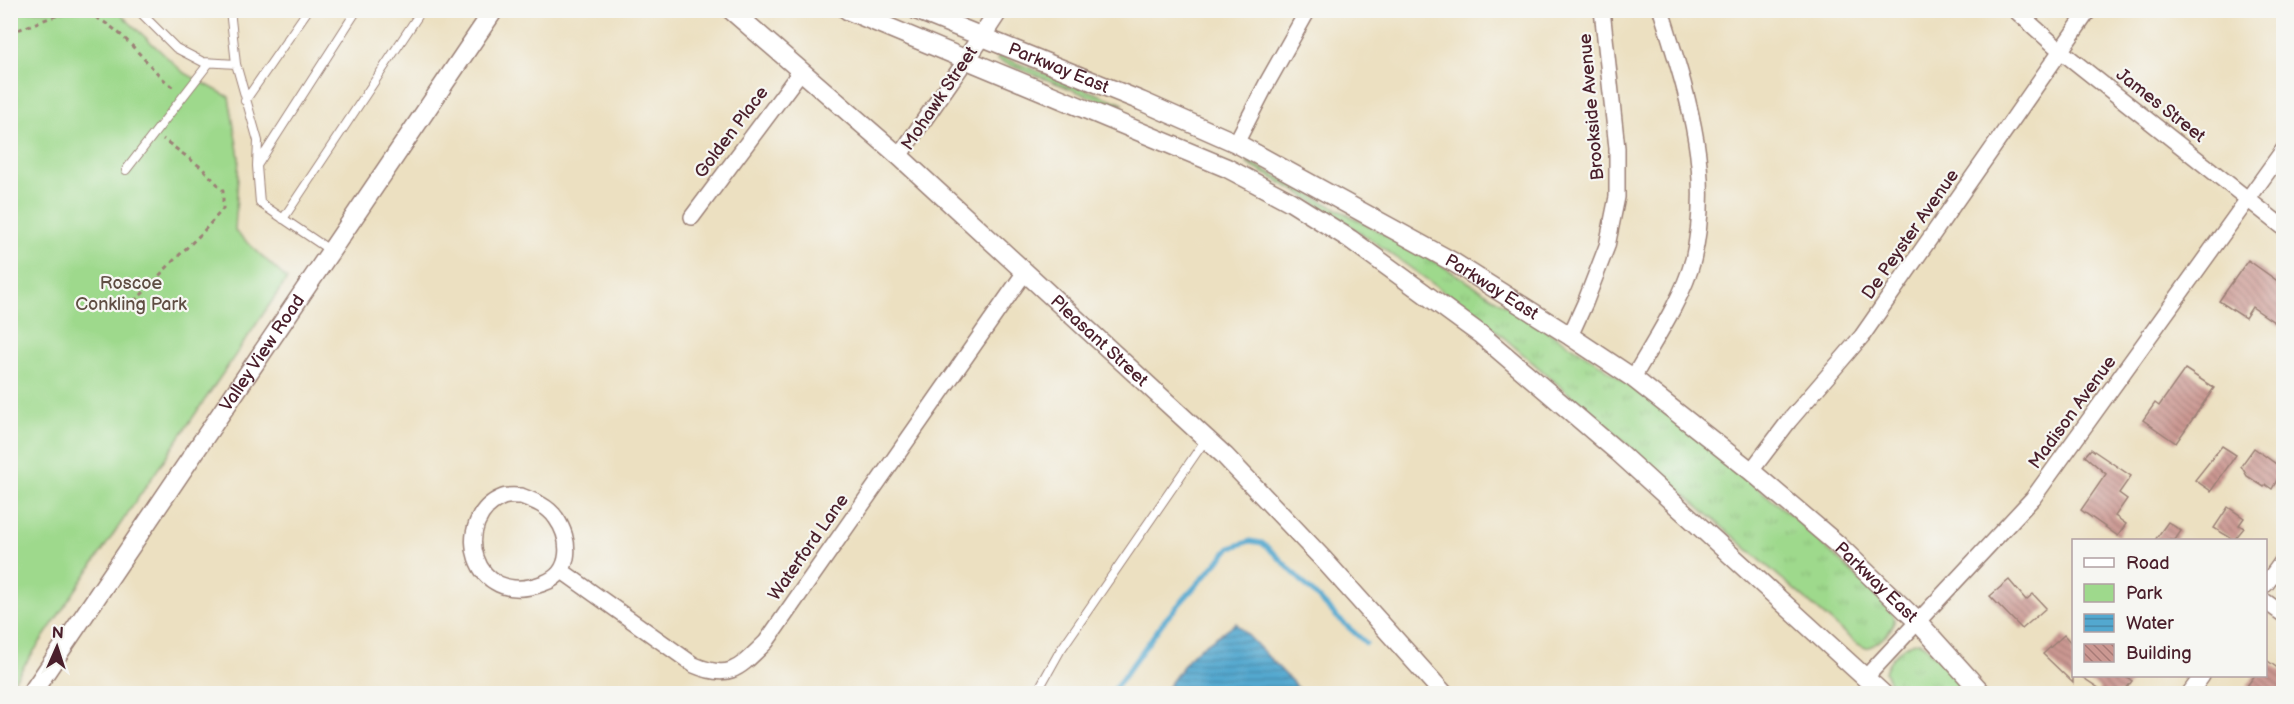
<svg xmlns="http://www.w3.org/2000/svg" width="2294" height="704" font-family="'Balsamiq Sans',sans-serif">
<defs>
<pattern id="grass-tufts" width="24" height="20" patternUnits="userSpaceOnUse" patternTransform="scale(1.5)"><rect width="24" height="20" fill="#9ed98c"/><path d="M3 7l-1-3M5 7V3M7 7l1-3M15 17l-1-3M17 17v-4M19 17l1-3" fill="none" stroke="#8aba79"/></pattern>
<pattern id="water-rules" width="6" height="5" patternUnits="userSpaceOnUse" patternTransform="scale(1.5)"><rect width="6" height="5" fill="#53a8cf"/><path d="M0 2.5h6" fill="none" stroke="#4788a8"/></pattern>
<pattern id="building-back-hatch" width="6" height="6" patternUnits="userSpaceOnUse" patternTransform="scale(1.5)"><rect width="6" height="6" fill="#cb9892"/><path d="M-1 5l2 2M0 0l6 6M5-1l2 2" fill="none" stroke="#a77b77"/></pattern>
</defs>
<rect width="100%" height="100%" fill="#f6f6f2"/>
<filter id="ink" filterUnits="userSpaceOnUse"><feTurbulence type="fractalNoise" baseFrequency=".0167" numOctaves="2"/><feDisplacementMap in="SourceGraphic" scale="12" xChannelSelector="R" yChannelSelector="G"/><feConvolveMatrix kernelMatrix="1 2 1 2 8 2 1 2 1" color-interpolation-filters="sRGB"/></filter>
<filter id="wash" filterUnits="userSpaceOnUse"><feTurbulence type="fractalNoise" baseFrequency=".008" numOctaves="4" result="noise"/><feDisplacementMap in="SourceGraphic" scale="24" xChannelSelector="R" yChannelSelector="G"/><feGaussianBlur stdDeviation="1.35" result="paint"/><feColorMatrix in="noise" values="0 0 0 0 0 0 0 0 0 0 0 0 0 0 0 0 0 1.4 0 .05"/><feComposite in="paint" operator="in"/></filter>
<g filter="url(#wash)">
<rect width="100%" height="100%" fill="#ece0c1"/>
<!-- grass -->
<path fill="url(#grass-tufts)" stroke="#747c5c" stroke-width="1.5" d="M999,56l124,48v1l-17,-2 -109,-43z
M1248,161l188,101 158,98 57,41 146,119 92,88c3,5 6,8 5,14 -2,10 -18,24 -28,26l-9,-4 -371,-322 -113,-81 -70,-46 -56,-31z
M1919,642l6,3 47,48h-71l-11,-10 -5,-11c3,-13 20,-30 34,-30z"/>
<!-- park -->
<path fill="#9ed98c" stroke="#747c5c" stroke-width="1.5" d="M11,11h106l66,61 46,25 10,60 -4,74 52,48 -276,406z"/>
<!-- water -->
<path fill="url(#water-rules)" stroke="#4e647d" stroke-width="1.5" d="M1236,623l67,70h-140l29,-39z"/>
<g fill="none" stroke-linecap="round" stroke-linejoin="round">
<!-- stream -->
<path stroke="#53a8cf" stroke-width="5" d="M1111,694l53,-73 66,-73 20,-7 12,2 14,12 62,63 28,25"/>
</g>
<g id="blocks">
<!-- building -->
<path fill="url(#building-back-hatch)" d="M2248,260l35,25v43l-31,-21 -7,11 -26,-17z
M2185,369l29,19 -38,55 -33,-23 12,-17 4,3z
M2222,446l14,9 -25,36 -16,-11z
M2254,448l29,21 -11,20 -6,-4 -2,2 -17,-11 -6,-10z
M2091,449l40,27 -12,17 8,6 -12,17 11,8 -8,12 -37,-26 25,-36 -21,-18z
M2228,507l16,11 -5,7 5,3 -10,12 -20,-12z
M2168,522l13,9 -6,9h-20z
M2009,580l17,20 7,-6 13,14 -24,21 -32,-33z
M2064,635l9,10v38l-30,-29z
M2265,659l18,13v21h-25l-11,-7 8,-11h10z
M2079,675h44l9,6 -9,12h-26l3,-4z"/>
</g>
</g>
<g filter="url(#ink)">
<use href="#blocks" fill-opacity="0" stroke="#9b8076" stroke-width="1.5"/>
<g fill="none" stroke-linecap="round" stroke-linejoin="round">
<!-- service casing -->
<g stroke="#9b8076" stroke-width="10">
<path id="service" d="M138,10l38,38 27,14 33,2
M230,10l6,54 22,77 -1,25 3,37 71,48
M245,101l63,-91
M258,164l99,-154
M126,170l83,-107
M283,219l139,-209
M1036,694l24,-43 146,-212"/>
</g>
<!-- minor casing -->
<g stroke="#9b8076" stroke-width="18">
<path id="minor" d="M2015,10l46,41 223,177
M1236,143l31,-60 41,-73
M899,156l67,-96
M692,217l109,-146
M1570,336l15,-33 22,-57 10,-49v-49l-15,-138
M1633,378c20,-35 50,-80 60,-118 21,-89 -6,-166 -32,-250
M1751,471l38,-50 73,-85 227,-326
M521,496c13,5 27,10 35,22 15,21 17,55 -12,65 -74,28 -93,-66 -41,-86 5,-2 13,-1 18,-1z
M562,571l132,94c37,16 46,2 72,-23l259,-370
M2266,584l18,-25
M2266,602l18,13
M1866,677l167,-179 251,-349
M2189,694l13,-18"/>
</g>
<!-- tertiary casing -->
<g stroke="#9b8076" stroke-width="21">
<g id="tertiary">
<path id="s1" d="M731,10l168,146 326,300 98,103 121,135"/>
<path d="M847,10l380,158 64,34 59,37 130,95 138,118 265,242"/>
<path id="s2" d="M916,10l225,91 95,42 217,119 117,74 63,42 118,93 86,73 81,78 65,72"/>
<path d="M966,60l33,-50"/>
<path id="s3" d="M31,694l463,-684"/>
</g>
</g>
<!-- path -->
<path stroke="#9b8076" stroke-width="3" stroke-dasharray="4.5 4.5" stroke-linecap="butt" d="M10,33c17,-6 51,-22 67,-20 40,2 68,54 98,76
M118,306h11l13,-12 31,-33 28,-27 22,-25v-19l-21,-22 -39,-29"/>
<!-- service -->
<use href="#service" stroke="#fff" stroke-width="8"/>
<!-- minor -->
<use href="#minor" stroke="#fff" stroke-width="15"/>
<!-- tertiary -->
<use href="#tertiary" stroke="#fff" stroke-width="18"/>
</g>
</g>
<g text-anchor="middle" stroke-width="4.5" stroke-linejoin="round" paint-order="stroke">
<!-- street labels -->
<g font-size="18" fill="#4a1f2b" stroke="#f6f6f2">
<text dy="6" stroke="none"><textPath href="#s2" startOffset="154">Parkway East</textPath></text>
<text transform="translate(939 98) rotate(-56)" y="6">Mohawk Street</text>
<text transform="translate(2161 105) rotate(38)" y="6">James Street</text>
<text transform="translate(1591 107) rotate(-95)" y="6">Brookside Avenue</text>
<text transform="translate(731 132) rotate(-53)" y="6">Golden Place</text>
<text transform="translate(1910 234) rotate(-55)" y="6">De Peyster Avenue</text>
<text dy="6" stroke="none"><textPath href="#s2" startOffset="640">Parkway East</textPath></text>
<text dy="6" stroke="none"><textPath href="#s1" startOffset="495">Pleasant Street</textPath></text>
<text dy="6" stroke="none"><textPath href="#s3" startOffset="412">Valley View Road</textPath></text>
<text transform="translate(2072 412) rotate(-54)" y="6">Madison Avenue</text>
<text transform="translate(808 547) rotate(-55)" y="6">Waterford Lane</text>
<text dy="6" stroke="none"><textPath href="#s2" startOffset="1126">Parkway East</textPath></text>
</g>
<!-- park labels -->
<g font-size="18" fill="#5f4e43" stroke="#f6f6f2">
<text x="131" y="289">Roscoe<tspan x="131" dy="21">Conkling Park</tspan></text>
</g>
</g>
<!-- margin -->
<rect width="2294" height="704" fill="none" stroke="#f6f6f2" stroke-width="36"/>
<!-- legend -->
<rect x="2072" y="539" width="195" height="138" fill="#f6f6f2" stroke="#b1a0a2" stroke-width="1.5"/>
<rect x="2084" y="558" width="30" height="9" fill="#ffffff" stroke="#b1a0a2" stroke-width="1.5"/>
<text x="2126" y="569" font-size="18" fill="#4a1f2b">Road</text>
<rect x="2084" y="584" width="30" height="18" fill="#9ed98c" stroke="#b1a0a2" stroke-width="1.5"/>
<text x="2126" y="599" font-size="18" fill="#4a1f2b">Park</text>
<rect x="2084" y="614" width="30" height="18" fill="url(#water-rules)" stroke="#b1a0a2" stroke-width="1.5"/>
<text x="2126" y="629" font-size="18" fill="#4a1f2b">Water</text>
<rect x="2084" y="644" width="30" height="18" fill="url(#building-back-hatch)" stroke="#b1a0a2" stroke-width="1.5"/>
<text x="2126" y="659" font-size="18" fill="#4a1f2b">Building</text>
<!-- north arrow -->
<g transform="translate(57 647) rotate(3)" stroke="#f6f6f2" stroke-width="4.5" paint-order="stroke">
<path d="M0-4.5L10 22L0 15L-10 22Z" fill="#4a1f2b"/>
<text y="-9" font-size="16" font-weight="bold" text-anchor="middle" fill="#4a1f2b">N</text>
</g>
</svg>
